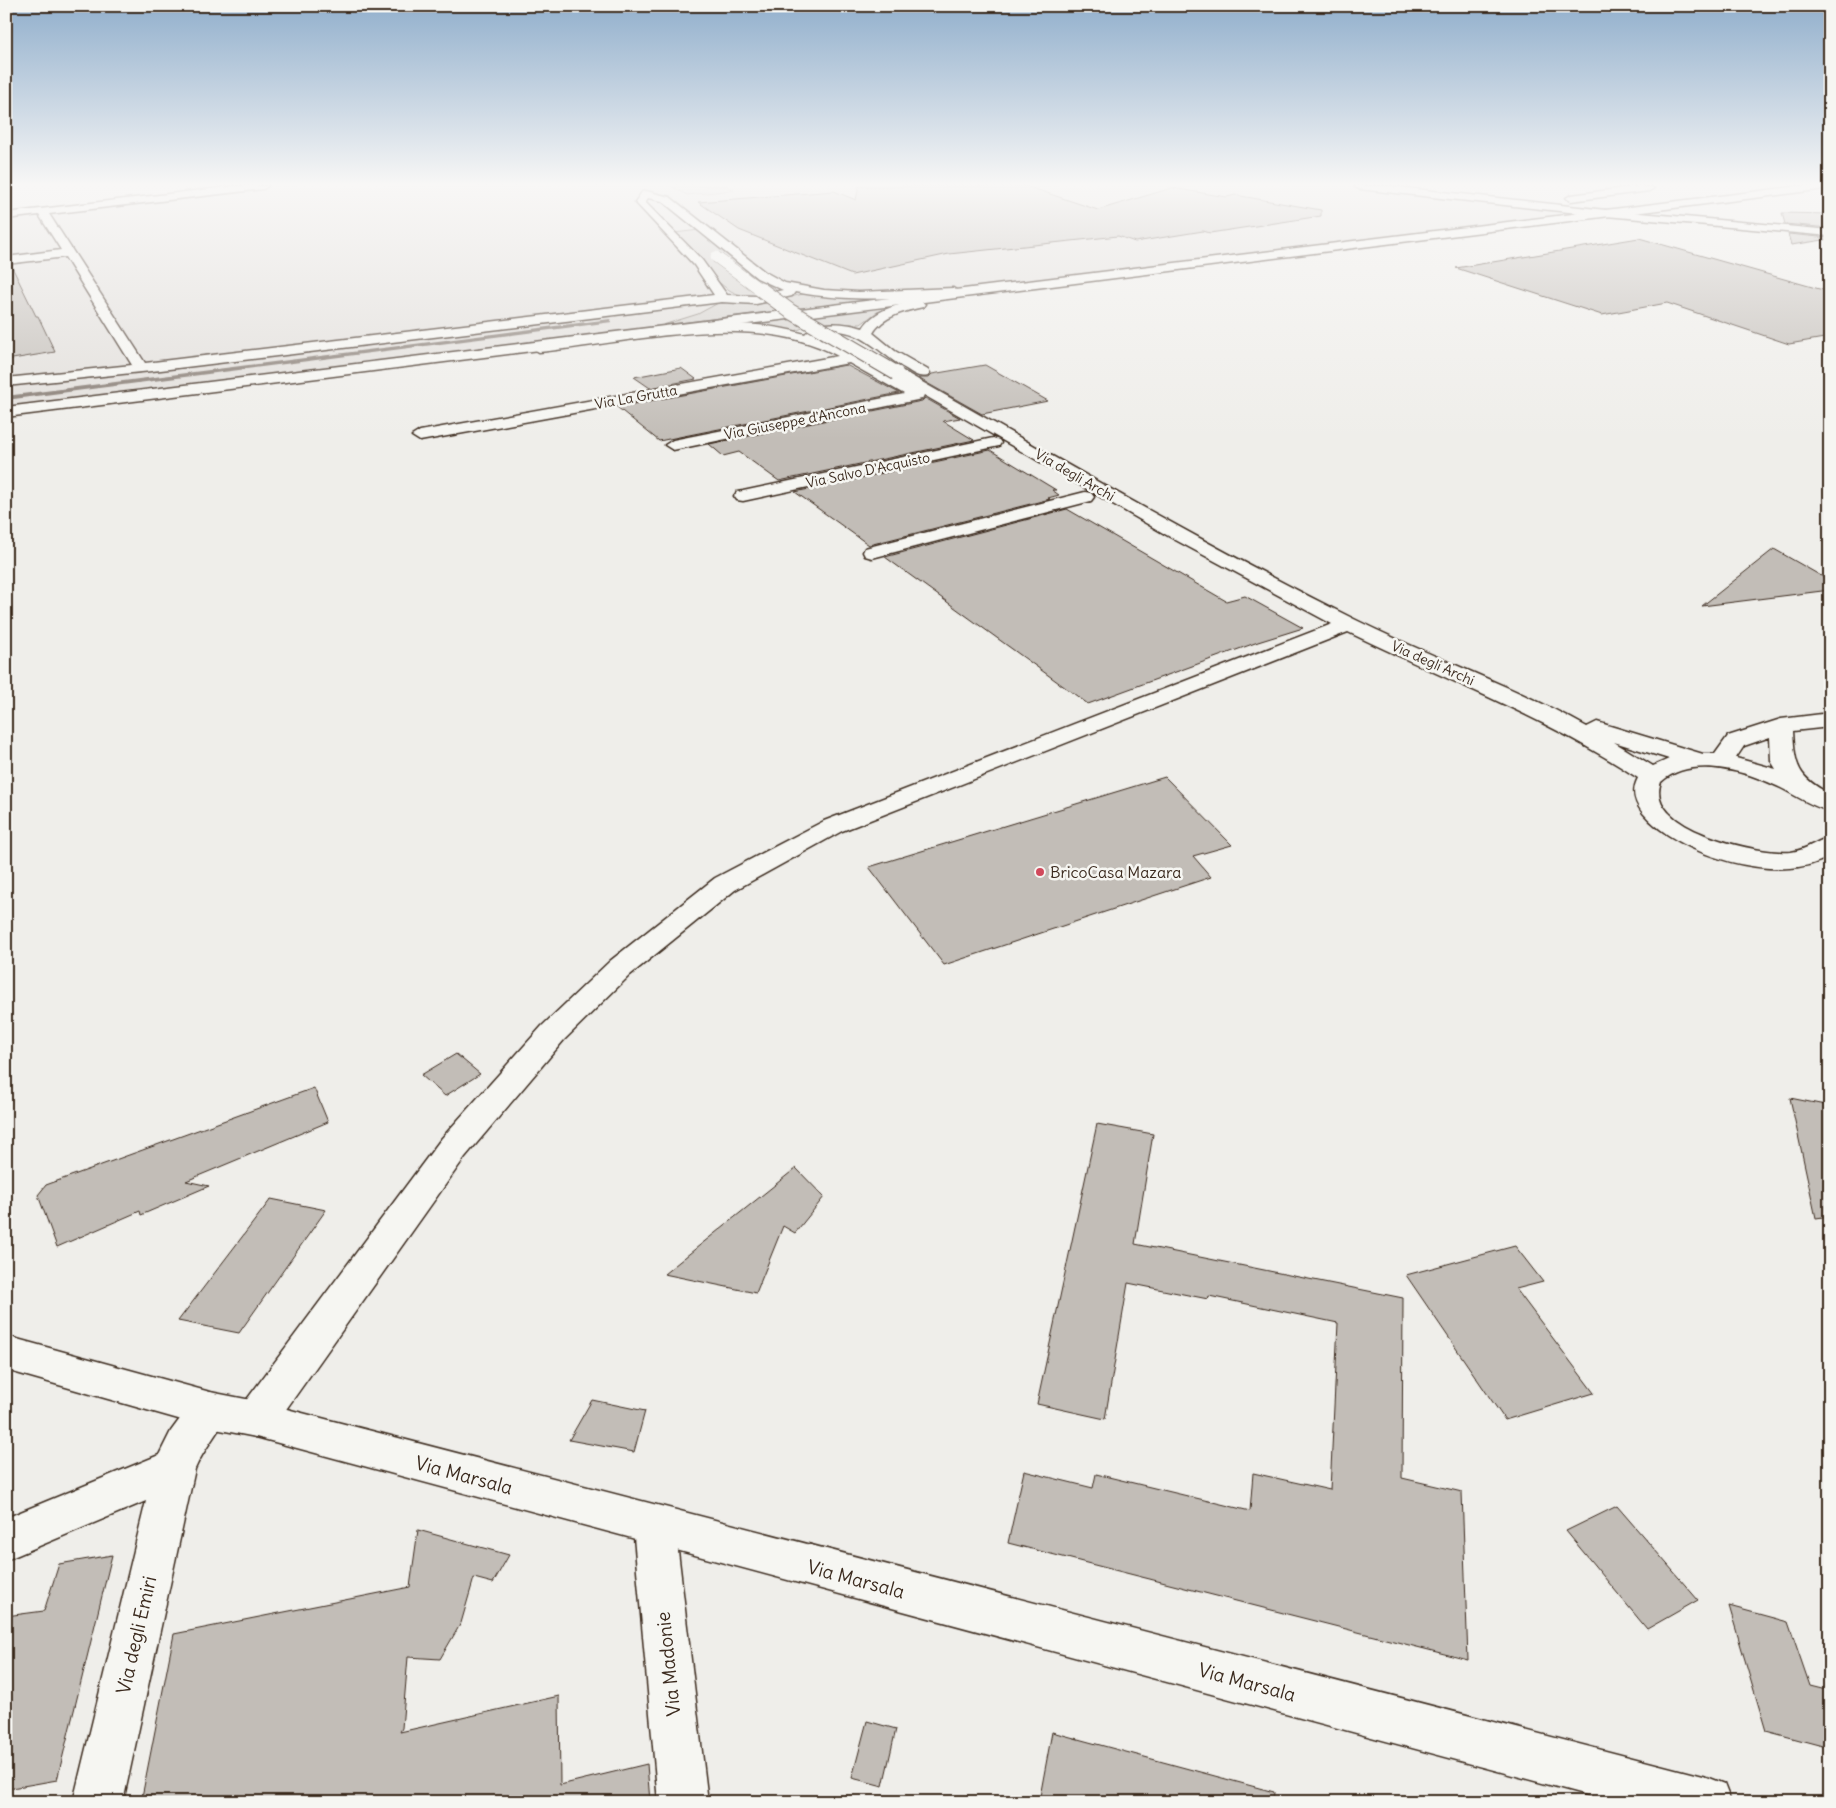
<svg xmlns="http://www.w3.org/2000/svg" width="1836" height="1808" font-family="Delius,sans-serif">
<rect width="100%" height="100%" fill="#efeeea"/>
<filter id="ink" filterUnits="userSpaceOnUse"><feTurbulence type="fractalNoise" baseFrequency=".02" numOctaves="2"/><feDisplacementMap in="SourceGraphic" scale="10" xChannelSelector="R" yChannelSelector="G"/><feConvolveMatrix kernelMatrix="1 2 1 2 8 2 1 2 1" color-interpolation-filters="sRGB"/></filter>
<g filter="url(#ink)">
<!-- built -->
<path fill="#e2dfdb" d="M263,186h1096l247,27 -1600,199v-196z"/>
<!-- green -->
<path fill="#d4d1cc" stroke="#887e75" d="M671,186h56l7,4 -47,5z
M700,230l49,41 27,19 -2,3c-13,2 -27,6 -39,0 -21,-9 -45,-43 -61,-60z
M803,294l74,5 -214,26 35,-11 22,-12 46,1z
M900,304l-23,8 -16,12 -39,-1 -12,2 -17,7 -76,-5z"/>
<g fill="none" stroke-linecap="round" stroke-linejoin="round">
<!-- stream -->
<path fill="#81766d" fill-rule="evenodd" d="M610,319l2,3 -606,78v-4z"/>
</g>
<!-- building -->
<path fill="#c2bdb7" stroke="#3b2a1e" d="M859,186h167l72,24 74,-22 55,9 8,-2 86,15v6l-111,17 -7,-2 -68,11 -17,-6 -169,18 -97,21 -113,-45 -41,-28 136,-11 22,9z
M1782,213l48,1v14l-45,-4z
M1788,234l42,4v1l-39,6z
M1639,238l191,54v45l-41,7 -122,-41 -65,12 -146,-47z
M11,265l25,51h2l17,36 -49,8v-94z
M846,365l53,28 -240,48 -42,-34z
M985,365l63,36 -66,13 -64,-36h10l4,-4z
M681,368l15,11 -46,9 -16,-11z
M925,398l35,20 -17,3 31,19 -195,41 -40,-29 -16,4 -14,-12 213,-43z
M990,450l66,40h-4l7,5 -11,3 2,1 -181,46 -74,-53z
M1067,509l159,92 19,-5 58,32 -45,14 -170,62 -203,-147z
M1774,549l56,32v9l-128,16z
M1165,777l67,68 -39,11 18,21 -267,88 -75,-98z
M456,1054l24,20 -35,22 -24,-21z
M314,1088l14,34 -142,59 23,5 -68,29 -1,-4 -83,36 -19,-52 8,-10z
M1790,1098l40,8v110l-14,2z
M1097,1124l56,10 -18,110 268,54 -1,180 60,14 6,168 -460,-117 16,-72 69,17 3,-14 154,37 3,-38 77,17 8,-167 -129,-27 -1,3 -80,-16 -23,136 -68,-15z
M796,1168l28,29 -29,36 -12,-7 -27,67 -92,-19z
M271,1199l55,11 -87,123 -61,-12z
M1515,1246l28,36 -27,7 78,104 -89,27 -99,-145z
M592,1400l53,11 -11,41 -65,-12z
M1617,1506l81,94 -51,29 -81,-98z
M418,1530l91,25 -16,28 -19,-5 -13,45 -21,36 -32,-2 -6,71 -2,4 159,-36 1,89 87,-21 3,38h-509l33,-168 236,-47z
M112,1555l-55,225 -51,9v-173l38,-5 15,-47z
M1729,1606l59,16 22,64 20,5v57l-64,-17z
M867,1721l29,8 -13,57 -31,-8z
M1052,1732l222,60 -1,10h-234z"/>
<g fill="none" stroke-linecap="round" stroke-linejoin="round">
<!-- street casing -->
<g stroke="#3b2a1e" stroke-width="3">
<path id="street" d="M236,186h32l-5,3 -214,25 96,149 569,-68 -20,-30 -59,-63 7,-10 4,-1 24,6 95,75 20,11 39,7 35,2 94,-4 6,4 -6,4c-54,2 -105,6 -158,-4l-3,4 -36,8 -34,-2 -561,68 -155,16v-8l126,-13 -67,-108 -59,7v-7l55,-7 -22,-35 -33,4v-6zM648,198l14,3 95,77 26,12 -27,6 -29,-1 -25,-35 -57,-58z
M1354,186h34l218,24 224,20v6l-224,-20 -247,-27z
M1640,186l14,2 -5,3 -78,10 -5,-3 5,-3z
M919,300l6,4 -2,3c-18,4 -40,9 -50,26l22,18 33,19 2,3 -2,3c-9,2 -14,-2 -22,-7 -26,-15 -53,-50 -87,-34l2,4 12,3 56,32 2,-4h10c150,85 299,172 453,249 76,38 158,66 233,108l10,-5 106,32h12l13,-18 53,-17 49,-6v14l-37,4c2,35 4,46 37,63v17c-18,-4 -33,-15 -49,-23 -33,-16 -88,-34 -120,-6 -18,47 98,73 130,70 15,-2 25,-11 39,-15v19c-49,31 -153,-1 -187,-43 -9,-11 -12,-22 -5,-35 -92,-61 -192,-98 -290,-146l-506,199 -107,59 -105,85 -66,65 -99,117 -195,275 -14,5 -14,-5 -6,-13 6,-13 199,-267 101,-113 68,-65 105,-83 109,-57 508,-197 -162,-87 -246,-142 -2,4 -5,1 -244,50 -8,-5 8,-5 231,-46 -55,-31 -429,78 -8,-5 8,-5 418,-75c-83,-47 -209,-13 -299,-4l-7,-4 2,-3c21,-5 44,-5 65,-8 67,-9 140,-23 206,-3 13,-15 41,-11 58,-6 12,-19 35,-23 56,-28zM1770,737l1,24 5,8 -40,-11 8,-12zM1614,742l55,17 -16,7z
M993,438l6,2 2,3 -2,3 -256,55 -6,-1 -3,-4 3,-4 6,-1z
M1085,492l6,1 3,4 -3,4 -219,57 -7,-2 -2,-4 2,-4z
M210,1392l14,5 6,13c-10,21 -26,38 -35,59l-72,333h-50l73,-301 -140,59v-42l153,-63 12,-24 25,-34z
M654,1505l15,6 6,15 33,276h-50l-25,-276 6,-15z"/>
</g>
<!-- secondary casing -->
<g stroke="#3b2a1e" stroke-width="3">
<path id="secondary" d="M6,1336l204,56 46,9 1450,376 18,7 7,18h-118l-1357,-365 -46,-9 -204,-58z"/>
</g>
<!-- primary casing -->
<g stroke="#3b2a1e" stroke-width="3">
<path id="primary" d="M1800,186h30l-5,3 -1819,228v-10z"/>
</g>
<!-- street -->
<use href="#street" fill="#f6f6f2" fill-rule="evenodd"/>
<!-- secondary -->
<use href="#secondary" fill="#f6f6f2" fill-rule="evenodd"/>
<!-- primary -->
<use href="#primary" fill="#f6f6f2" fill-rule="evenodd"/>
<!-- street-bridge-far1 casing -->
<g stroke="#3b2a1e" stroke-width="12" stroke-linecap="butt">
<path id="street-bridge-far1" d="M716,257l45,33"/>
</g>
<!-- street-bridge casing -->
<g stroke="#3b2a1e" stroke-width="16" stroke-linecap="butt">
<path id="street-bridge" d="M760,289l30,22 106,62"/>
</g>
<!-- street-bridge-far1 -->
<use href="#street-bridge-far1" stroke="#f6f6f2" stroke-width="11"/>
<!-- street-bridge -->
<use href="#street-bridge" stroke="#f6f6f2" stroke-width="14"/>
</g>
</g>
<!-- sky -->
<linearGradient id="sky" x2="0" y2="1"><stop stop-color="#91afcc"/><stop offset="0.42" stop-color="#f8f7f6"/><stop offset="1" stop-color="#f8f7f6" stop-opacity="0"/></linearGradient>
<rect width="1836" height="439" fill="url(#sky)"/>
<!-- markers -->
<circle fill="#d1495b" stroke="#f6f6f2" stroke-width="2" cx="1040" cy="872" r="5"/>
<g text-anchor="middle" stroke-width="5" stroke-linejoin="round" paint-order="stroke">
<!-- far-street labels -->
<g font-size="14" fill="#3b2a1e" stroke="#f6f6f2">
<text transform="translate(636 397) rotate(-10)" y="5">Via La Grutta</text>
<text transform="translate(795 421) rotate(-11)" y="5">Via Giuseppe d'Ancona</text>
<text transform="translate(868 470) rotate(-12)" y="5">Via Salvo D'Acquisto</text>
<text transform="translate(1075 475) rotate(30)" y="5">Via degli Archi</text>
<text transform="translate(1433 663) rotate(24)" y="5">Via degli Archi</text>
</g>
<!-- poi labels -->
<g font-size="16" fill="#3b2a1e" stroke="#f6f6f2" text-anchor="start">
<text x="1050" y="878">BricoCasa Mazara</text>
</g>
<!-- near-street labels -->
<g font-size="19" fill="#3b2a1e" stroke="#f6f6f2">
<text transform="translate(464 1475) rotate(15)" y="7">Via Marsala</text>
<text transform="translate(856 1579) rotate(15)" y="7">Via Marsala</text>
<text transform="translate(136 1635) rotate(-77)" y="7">Via degli Emiri</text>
<text transform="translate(668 1664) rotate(-96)" y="7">Via Madonie</text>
<text transform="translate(1247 1682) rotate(15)" y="7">Via Marsala</text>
</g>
</g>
<!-- margin -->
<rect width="1836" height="1808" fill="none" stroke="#f6f6f2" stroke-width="25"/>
<rect x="12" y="12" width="1811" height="1783" fill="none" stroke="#3b2a1e" stroke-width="2" filter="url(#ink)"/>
</svg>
